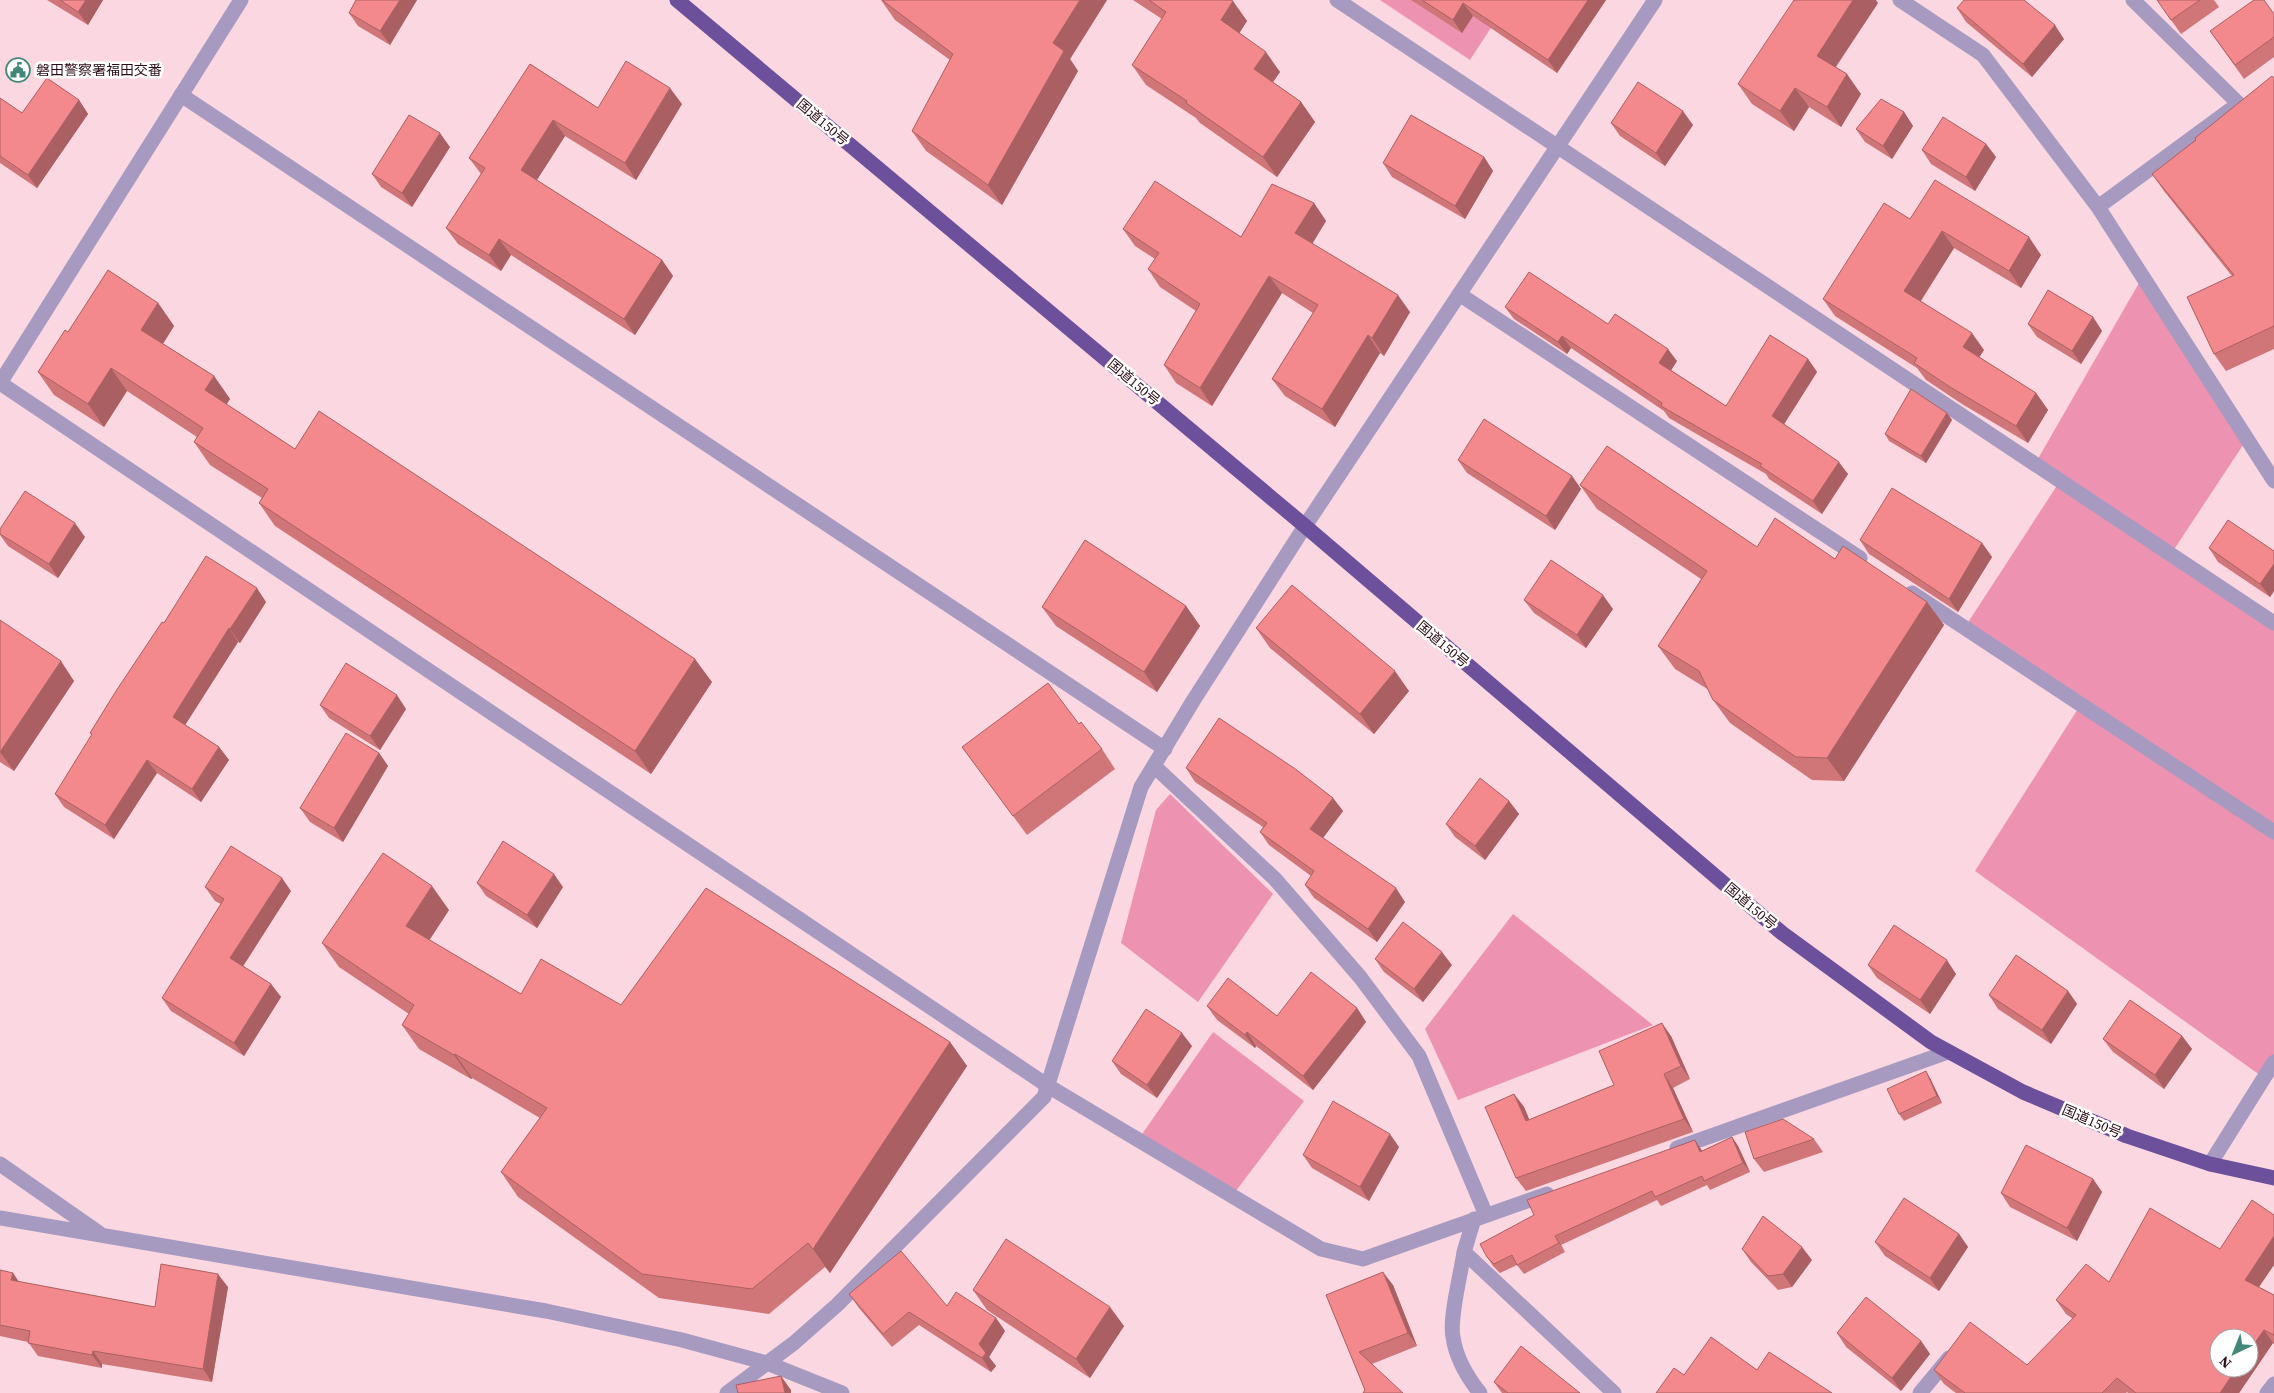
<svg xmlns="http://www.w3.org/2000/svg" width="2274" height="1393" font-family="'Source Serif 4','Noto Sans JP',serif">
<rect width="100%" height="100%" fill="#fbd7e1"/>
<!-- green -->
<path fill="#ed92b0" d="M1380,0h129l-39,60z
M2143,276l104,163 -76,115 103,69v439l-10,16 -289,-207 106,-167 -116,-77 95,-146 -25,-17z
M1170,794l103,100 -75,108 -77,-59 35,-133z
M1513,914l140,111 -195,75 -33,-71z
M1213,1032l91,69 -72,95 -94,-56z"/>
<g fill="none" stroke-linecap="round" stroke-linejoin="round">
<!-- minor -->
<path stroke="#a69ac1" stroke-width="15" d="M1337,0l937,623
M1900,0l83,55 115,152 176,274
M2133,0l106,104
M181,95l984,654
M2098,207l132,-97
M1459,294l401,264
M0,383l1048,703 273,163 42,10 184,-65
M1305,526l350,-526
M1912,593l362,239
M1154,766l121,113 85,98 59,79 67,159
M1677,1148l271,-96
M0,1164l99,69
M2210,1164l64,-102
M0,1218l546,93 136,29 85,23 75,30
M1474,1219l-10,33 150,141
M1464,1252c-3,21 -15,67 -11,85 3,21 15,41 27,56
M1920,1393l29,-35
M2267,1393l7,-9"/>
<!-- tertiary -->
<path stroke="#a69ac1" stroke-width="15" d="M0,383l241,-383
M727,1393l67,-50 43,-38 207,-208 97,-310 52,-86 112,-175"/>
<!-- trunk -->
<path stroke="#6c509c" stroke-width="15" d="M677,0l628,526 477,407 149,109 92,50 104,44 83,28 64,14"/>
</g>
<!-- wall -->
<path fill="#d17678" d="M47,0h56l-15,25z
M356,0h61l-27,45 -32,-19 -9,-13z
M881,0h226l-37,59 8,12 -76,134 -76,-54 -14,-20 38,-71 -55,-40z
M1133,0h98l16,21 -8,12 41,39 -7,10 28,20 14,20 -38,55 -77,-54 -4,-5 -50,-33 -14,-20 30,-46z
M1411,0h195l-49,73 -84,-57 -11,17z
M2157,0h57l5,7 -38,27z
M1878,3l-42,64 25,27 -20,33 -32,-20 -15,24 -42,-27 -14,-20z
M1957,8l107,31 -32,38 -66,-55z
M2274,14v43l-30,22 -34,-48z
M530,64l68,44 84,-4 -46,76 -71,-44 -28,44 125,80 11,16 -38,59 -124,-80 -10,16 -43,-27 -12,-16 35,-54 -12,-16z
M2274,78v271l-48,22 -12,-17 18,-78 -68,-85 -12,-17z
M0,98l22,15 57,-13 9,14 -51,74 -37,-25z
M1904,112l9,14 -21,33 -27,-17 -9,-13z
M1611,123l82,2 -28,41 -45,-30z
M1986,144l10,13 -21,34 -44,-27 -9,-14z
M450,147l-38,60 -31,-20 -9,-13z
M1484,157l9,14 -28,48 -73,-42 -9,-14z
M1314,203l12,18 -14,22 98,69 -26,44 -4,-3 -45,74 -50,-31 -13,-17 41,-66 -31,-20 -70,113 -36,-23 -12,-18 32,-54 -36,-24 -12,-18 7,-10 -20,-13 -12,-17 118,8z
M1910,219l131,36 -20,33 -67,-40 -33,53 63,49 -5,7 57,36 12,17 -20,33 -66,-39 -36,-24 -9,-12 -82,-52 -12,-17z
M158,303l16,23 -11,18 51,32 16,23 -4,5 69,45 417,233 -61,92 -376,-248 -16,-23 3,-5 -52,-33 -16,-23 3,-5 -70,-46 -23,36 -50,-32 -16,-23 30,-40z
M1505,307l103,17 69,37 -6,9 55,36 82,-47 9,13 -33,52 64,50 -26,40 -53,-35 -3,-5 -97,-56 -5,-7 -93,-63 -4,6 -53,-35z
M2093,317l9,14 -21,33 -44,-27 -9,-13z
M1947,413l5,7 -26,43 -37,-22 -4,-7z
M1458,460l114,16 9,13 -26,41 -88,-57z
M1580,485l177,62 78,12 92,43 17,23 -100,156 -32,-1 -82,-57 -17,-23 -4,-10 -34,-21 -17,-23 43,-67 -104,-70z
M0,529l85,8 -27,41 -50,-32 -8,-11z
M1860,540l122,3 10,14 -34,55 -89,-58z
M2209,548l65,3v40l-4,6 -52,-35z
M1524,600l89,9 -27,39 -52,-35z
M266,602l-26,41 -2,-1 -53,83 34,22 10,13 -28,42 -44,-29 -43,66 -50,-32 -9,-13 37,-59 -2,-2 74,-110z
M1186,606l14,20 -43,66 -101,-66 -14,-19z
M0,620l74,61 -60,90 -14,-9z
M1256,628l153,63 -35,43 -104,-86z
M320,705l86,4 -26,41 -51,-32z
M1079,724l23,25 13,20 -88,66 -65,-88z
M379,753l9,13 -45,76 -33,-20 -10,-14z
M1186,768l147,30 10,13 -20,27 82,64 -28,40 -63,-44 -9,-13 6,-9 -42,-31 -9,-13 3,-5 -68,-45z
M1509,801l10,13 -34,46 -30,-23 -9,-13z
M477,883l86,4 -26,41 -51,-32z
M205,887l86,4 -48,75 28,18 10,13 -37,59 -73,-45 -9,-13 59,-94 -6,-3z
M449,910l-20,30 92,54 429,48 17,24 -137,207 -5,-6 -56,47 -110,-16 -141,-101 -17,-25 39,-54 -68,-40 -1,1 -52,-30 -17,-24 7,-11 -70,-47 -17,-24z
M1375,959l77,6 -29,37 -39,-30z
M1868,965l88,9 -26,40 -53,-36z
M2068,991l9,13 -26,40 -53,-35 -9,-14z
M1207,1006l70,10 80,-8 9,14 -53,68 -57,-44 -1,2 -38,-28z
M1671,1036l19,43 -17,9 20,44 -167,59 -10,-13 -2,-84 10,13 5,13 85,-35z
M2182,1036l10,13 -28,40 -51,-37 -10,-13z
M1192,1046l-35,52 -36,-24 -9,-13z
M1930,1078l12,25 -38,18 -5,-7z
M1732,1137l6,9 12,26 -40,18 -3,-5 -46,21 -4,-6 -96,45 4,7 -41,22 -7,-9 -17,8 -7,-7 -6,-9 214,-108 1,2z
M1814,1139l9,13 -59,20 -10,-13z
M1399,1147l-30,54 -57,-33 -9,-13z
M2093,1179l9,13 -25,49 -67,-34 -9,-14z
M1959,1234l9,13 -29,44 -54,-35 -10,-14z
M1742,1249l70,11 -20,27 -14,3 -27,-28z
M0,1270l13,3 6,9 136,25 73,-20 -16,95 -110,-18v4l-64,-12 -10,-14 -28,-6z
M2109,1282l150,5 15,8v49l-1,-1 -34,50h-111l-1,-1 -1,1h-170l-12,-9 -10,-14 93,-5 46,-46 -7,-5 -10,-14z
M1393,1285l24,61 -45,18 -7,26 -39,-95z
M973,1290l151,36 -34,52 -103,-68z
M849,1294l98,12 49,12 9,13 -16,26 7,9 -5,6 -72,-47 -27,22 -33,-39z
M1837,1333l84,8 9,13 -29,37 -55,-44z
M1494,1382l86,11h-78z"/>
<!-- shaded-wall -->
<path fill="#aa6062" d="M86,0h17l-15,25 -10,-13z
M400,0h17l-27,45 -10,-14z
M1080,0h27l-37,59 8,12 -76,134 -14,-20 65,-142z
M1588,0h18l-49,73 -9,-13z
M1853,0h23l2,3 -48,72 -13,-19z
M1233,1l14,20 -12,19 -14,-20z
M1463,3l10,13 -11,17 -9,-13z
M2055,25l9,14 -32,38 -9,-13z
M1266,52l14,20 -12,17 -14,-20z
M1847,74l14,20 -20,33 -14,-20z
M670,88l12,16 -46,76 -11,-17z
M1795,88l14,19 -15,24 -14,-20z
M79,100l9,14 -51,74 -9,-13z
M1301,102l14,20 -38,55 -14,-20z
M1683,111l10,14 -28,41 -9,-13z
M1904,112l9,14 -21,33 -9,-13z
M553,120l12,16 -32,50 -12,-16z
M440,133l10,14 -38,60 -10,-14z
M1986,144l10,13 -21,34 -9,-14z
M1484,157l9,14 -28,48 -10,-13z
M1314,203l12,18 -18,30 -13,-18z
M1942,231l12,17 -38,60 -12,-17z
M2029,237l12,18 -20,33 -12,-17z
M499,239l12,16 -10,16 -12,-16z
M662,260l11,16 -38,59 -11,-16z
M1269,276l13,17 -70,113 -12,-18z
M1398,295l12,17 -26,44 -12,-18z
M158,303l16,23 -17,27 -16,-23z
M2093,317l9,14 -21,33 -9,-13z
M1972,333l12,17 -9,14 -12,-17z
M1368,335l12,18 -45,74 -13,-18z
M1562,336l9,12 -4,6 -9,-12z
M1668,349l9,12 -9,14 -9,-12z
M1808,359l9,13 -36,57 -9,-13z
M111,368l16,23 -23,36 -16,-23z
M214,376l16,23 -9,14 -16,-23z
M2036,393l12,17 -20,33 -12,-17z
M1947,413l5,7 -26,43 -5,-7z
M1839,462l9,12 -26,40 -9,-13z
M1572,476l9,13 -26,41 -9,-14z
M75,523l10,14 -27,41 -9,-14z
M1982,543l10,14 -34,55 -9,-13z
M2274,564v27l-4,6 -10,-13z
M257,588l9,14 -26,41 -10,-14z
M1603,595l10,14 -27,39 -9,-13z
M1927,602l17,23 -100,156 -17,-23z
M1186,606l14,20 -43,66 -13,-20z
M229,628l9,14 -56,88 -9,-13z
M695,659l17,23 -61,92 -16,-23z
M61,661l13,20 -60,90 -14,-19z
M1395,671l14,20 -35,43 -14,-20z
M397,695l9,14 -26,41 -10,-14z
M219,747l10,13 -28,42 -9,-13z
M379,753l9,13 -45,76 -9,-14z
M147,760l10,13 -43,66 -9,-14z
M1333,798l10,13 -23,31 -10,-13z
M1509,801l10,13 -34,46 -10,-14z
M554,874l9,13 -26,41 -10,-13z
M282,878l9,13 -51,80 -10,-13z
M432,886l17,24 -26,40 -17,-24z
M1396,888l9,14 -28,40 -9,-13z
M1442,952l10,13 -29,37 -9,-13z
M1947,960l9,14 -26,40 -10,-14z
M271,984l10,13 -37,59 -10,-13z
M2068,991l9,13 -26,40 -9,-14z
M1357,1008l9,14 -53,68 -10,-14z
M1662,1023l9,13 19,43 -9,-13z
M1247,1032l9,14 -1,2 -10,-13z
M1182,1033l10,13 -35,52 -10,-13z
M2182,1036l10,13 -28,40 -9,-14z
M950,1042l17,24 -137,207 -17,-24z
M455,1054l17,24 -1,1 -17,-24z
M1926,1071l4,7 12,25 -5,-7z
M1664,1074l9,14 20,44 -9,-13z
M1514,1094l10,13 12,28 -10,-14z
M1390,1134l9,13 -30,54 -9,-14z
M1732,1137l6,9 12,26 -7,-9z
M1695,1140l6,9 5,12 -6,-9z
M2093,1179l9,13 -25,49 -10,-13z
M1959,1234l9,13 -29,44 -9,-13z
M1555,1236l6,9 4,7 -6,-9z
M2274,1236v29l-19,28 -10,-13z
M1802,1247l10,13 -20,27 -9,-13z
M1383,1272l10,13 24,61 -9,-13z
M13,1273l9,14 -11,-7z
M218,1274l10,13 -16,95 -9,-13z
M1110,1307l14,19 -34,52 -14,-19z
M996,1318l9,13 -16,26 7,9 -5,6 -9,-14 -3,-14z
M2264,1330l9,13 -34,50h-19l17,-25h12v-17z
M1921,1341l9,13 -29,37 -9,-13z
M93,1351l9,13v4l-10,-13z
M781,1376l10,14v3h-6z"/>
<!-- building -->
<path fill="#f3898c" stroke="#aa6062" d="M60,0h26l-8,12z
M356,0h44l-20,31 -31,-18z
M882,0h198l-27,43 11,8 -76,134 -76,-54 41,-77z
M1149,0h82l2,1 -12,19 45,32 -12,17 47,33 -38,55 -77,-54 1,-2 -55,-36 34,-53z
M1422,0h166l-40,60 -85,-57 -10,17z
M1794,0h59l-36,56 30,18 -20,33 -32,-19 -15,23 -42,-27z
M1964,0h60l31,25 -32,39 -66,-56z
M2157,0h43l-29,20z
M2254,0h10l10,14v23l-39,28 -25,-34z
M626,61l44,27 -45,75 -72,-43 -32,50 141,90 -38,59 -125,-80 -10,16 -43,-27 39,-60 -16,-10 61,-94 68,44z
M2272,76l2,2v248l-60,28 -27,-57 47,-22 -82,-101 44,-34 -1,-2z
M47,78l32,22 -51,75 -28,-19v-58l22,15z
M1638,82l45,29 -27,42 -45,-30z
M1881,99l23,13 -21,34 -27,-17z
M409,115l31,18 -38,60 -30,-19z
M1411,115l73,42 -29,49 -72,-43z
M1943,117l43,27 -20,33 -44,-27z
M1935,180l94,57 -20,34 -67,-40 -38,60 68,42 -9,14 73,46 -20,33 -66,-39 -36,-24 3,-5 -94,-59 61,-96 26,16z
M1155,181l86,56 31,-53 42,19 -19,30 103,62 -26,43 -4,-3 -46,74 -50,-30 46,-74 -49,-29 -69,112 -36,-23 36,-61 -52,-35 11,-16 -36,-24z
M108,270l50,33 -17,27 73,46 -9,14 90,59 24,-38 376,248 -60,92 -376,-248 9,-14 -74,-47 9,-14 -92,-60 -23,36 -50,-32 27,-42 3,2z
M1529,272l79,52 7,-10 53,35 -9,14 67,43 44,-71 38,24 -36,57 67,46 -26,39 -53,-35 2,-2 -101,-58 1,-3 -100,-67 -4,6 -53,-35z
M2048,290l45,27 -21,34 -44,-27z
M1911,389l36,24 -26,43 -36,-22z
M1484,419l88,57 -26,40 -88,-56z
M1607,446l150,101 18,-29 60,41 8,-13 84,56 -100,156 -31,-1 -83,-57 -14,-29 -41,-25 49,-75 -127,-86z
M1892,488l90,55 -33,56 -89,-59z
M25,491l50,32 -26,41 -49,-30v-5z
M2228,520l46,31v13l-14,20 -51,-36z
M1085,540l101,66 -42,66 -102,-65z
M206,556l51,32 -27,41 -1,-1 -56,89 46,30 -27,42 -45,-29 -42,65 -50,-31 37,-60 -2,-1 26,-42 46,-69 2,1z
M1551,560l52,35 -26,40 -53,-35z
M1292,585l103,86 -35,43 -104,-86z
M0,620l61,41 -61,91z
M346,663l51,32 -27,41 -50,-31z
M1048,683l31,41 2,-2 21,27 -89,67 -51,-69z
M1219,718l75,50 39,30 -23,31 86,59 -28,41 -63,-44 9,-14 -54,-39 7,-9 -81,-55z
M346,733l33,20 -45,75 -34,-20z
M1480,778l29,23 -34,45 -29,-22z
M503,841l51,33 -27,41 -50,-32z
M231,846l51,32 -52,80 41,26 -37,59 -72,-45 62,-99 -19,-12z
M383,853l49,33 -26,40 115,68 20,-35 80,46 85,-117 244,154 -137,207 -5,-6 -56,46 -110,-15 -141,-102 46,-64 -92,-54 -1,1 -52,-30 12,-20 -92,-62z
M1403,922l39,30 -28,37 -39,-30z
M1894,925l53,35 -27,40 -52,-35z
M2016,955l52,36 -26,39 -53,-35z
M1311,972l46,36 -54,68 -56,-44 -2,3 -38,-29 21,-28 49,38z
M2130,1000l52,36 -27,39 -52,-36z
M1146,1009l36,24 -35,52 -35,-24z
M1662,1023l19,43 -17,8 20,45 -168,59 -31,-71 29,-13 12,27 88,-36 -15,-34z
M1926,1071l11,25 -38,18 -12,-25z
M1333,1101l57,33 -30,53 -57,-32z
M1783,1119l31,20 -60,20 -9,-27z
M1732,1137l11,26 -39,18 -2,-5 -47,21 -3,-6 -97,45 4,7 -42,22 -5,-10 -18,9 -7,-7 -7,-13 54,-29 -7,-15 168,-60 5,12z
M2026,1145l67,34 -26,49 -66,-35z
M1904,1198l55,36 -29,44 -55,-36z
M2252,1200l22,15v21l-29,44 29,15v40l-10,-5 -15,21v-13h-30v30h18l-17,25h-84l-19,-15 -15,15h-137l-31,-23 36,-48 57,43 49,-50 -20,-15 30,-36 23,18 41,-74 70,41z
M1763,1216l39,31 -19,27 -15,2 -26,-27z
M1006,1239l104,68 -34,52 -103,-69z
M901,1251l46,55 9,-14 40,26 -17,26 7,9 -4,5 -73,-46 -26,22 -34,-40z
M161,1264l57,10 -15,95 -110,-18 -1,4 -64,-12 2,-12 -30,-6v-55l13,3 -2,7 144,27z
M1383,1272l25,61 -49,19 44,41h-40l2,-3 -39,-95z
M1866,1297l55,44 -29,37 -55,-45z
M1711,1337l46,33 12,-18 63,41h-176l18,-25 10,7z
M1521,1346l59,47h-72l-14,-11z
M781,1376l4,17h-47l-2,-8z"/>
<!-- icons -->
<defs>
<g id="civic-ring" transform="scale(1.25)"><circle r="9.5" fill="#fff" stroke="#438779" stroke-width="1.5"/><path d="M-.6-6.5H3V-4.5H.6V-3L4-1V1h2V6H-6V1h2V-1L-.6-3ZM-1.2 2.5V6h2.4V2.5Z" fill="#438779"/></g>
</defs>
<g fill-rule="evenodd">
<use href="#civic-ring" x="18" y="70"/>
</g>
<g text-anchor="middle" stroke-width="5" stroke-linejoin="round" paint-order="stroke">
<!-- poi labels -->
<g font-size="14" fill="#2d0e19" stroke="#fff" text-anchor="start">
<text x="36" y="75">磐田警察署福田交番</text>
</g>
<!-- street labels -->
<g font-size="14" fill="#2d0e19" stroke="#fff">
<text transform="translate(823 122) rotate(40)" y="5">国道150号</text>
<text transform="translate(1134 382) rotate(40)" y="5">国道150号</text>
<text transform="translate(1443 644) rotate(40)" y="5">国道150号</text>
<text transform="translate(1751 906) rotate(40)" y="5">国道150号</text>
<text transform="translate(2092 1121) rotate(23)" y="5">国道150号</text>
</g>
</g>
<!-- north arrow -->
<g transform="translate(2234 1353) rotate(223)"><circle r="24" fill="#ffffff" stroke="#ab9fa3"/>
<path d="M0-4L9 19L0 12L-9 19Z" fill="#438779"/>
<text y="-8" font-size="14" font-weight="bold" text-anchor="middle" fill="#2d0e19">N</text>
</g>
</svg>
